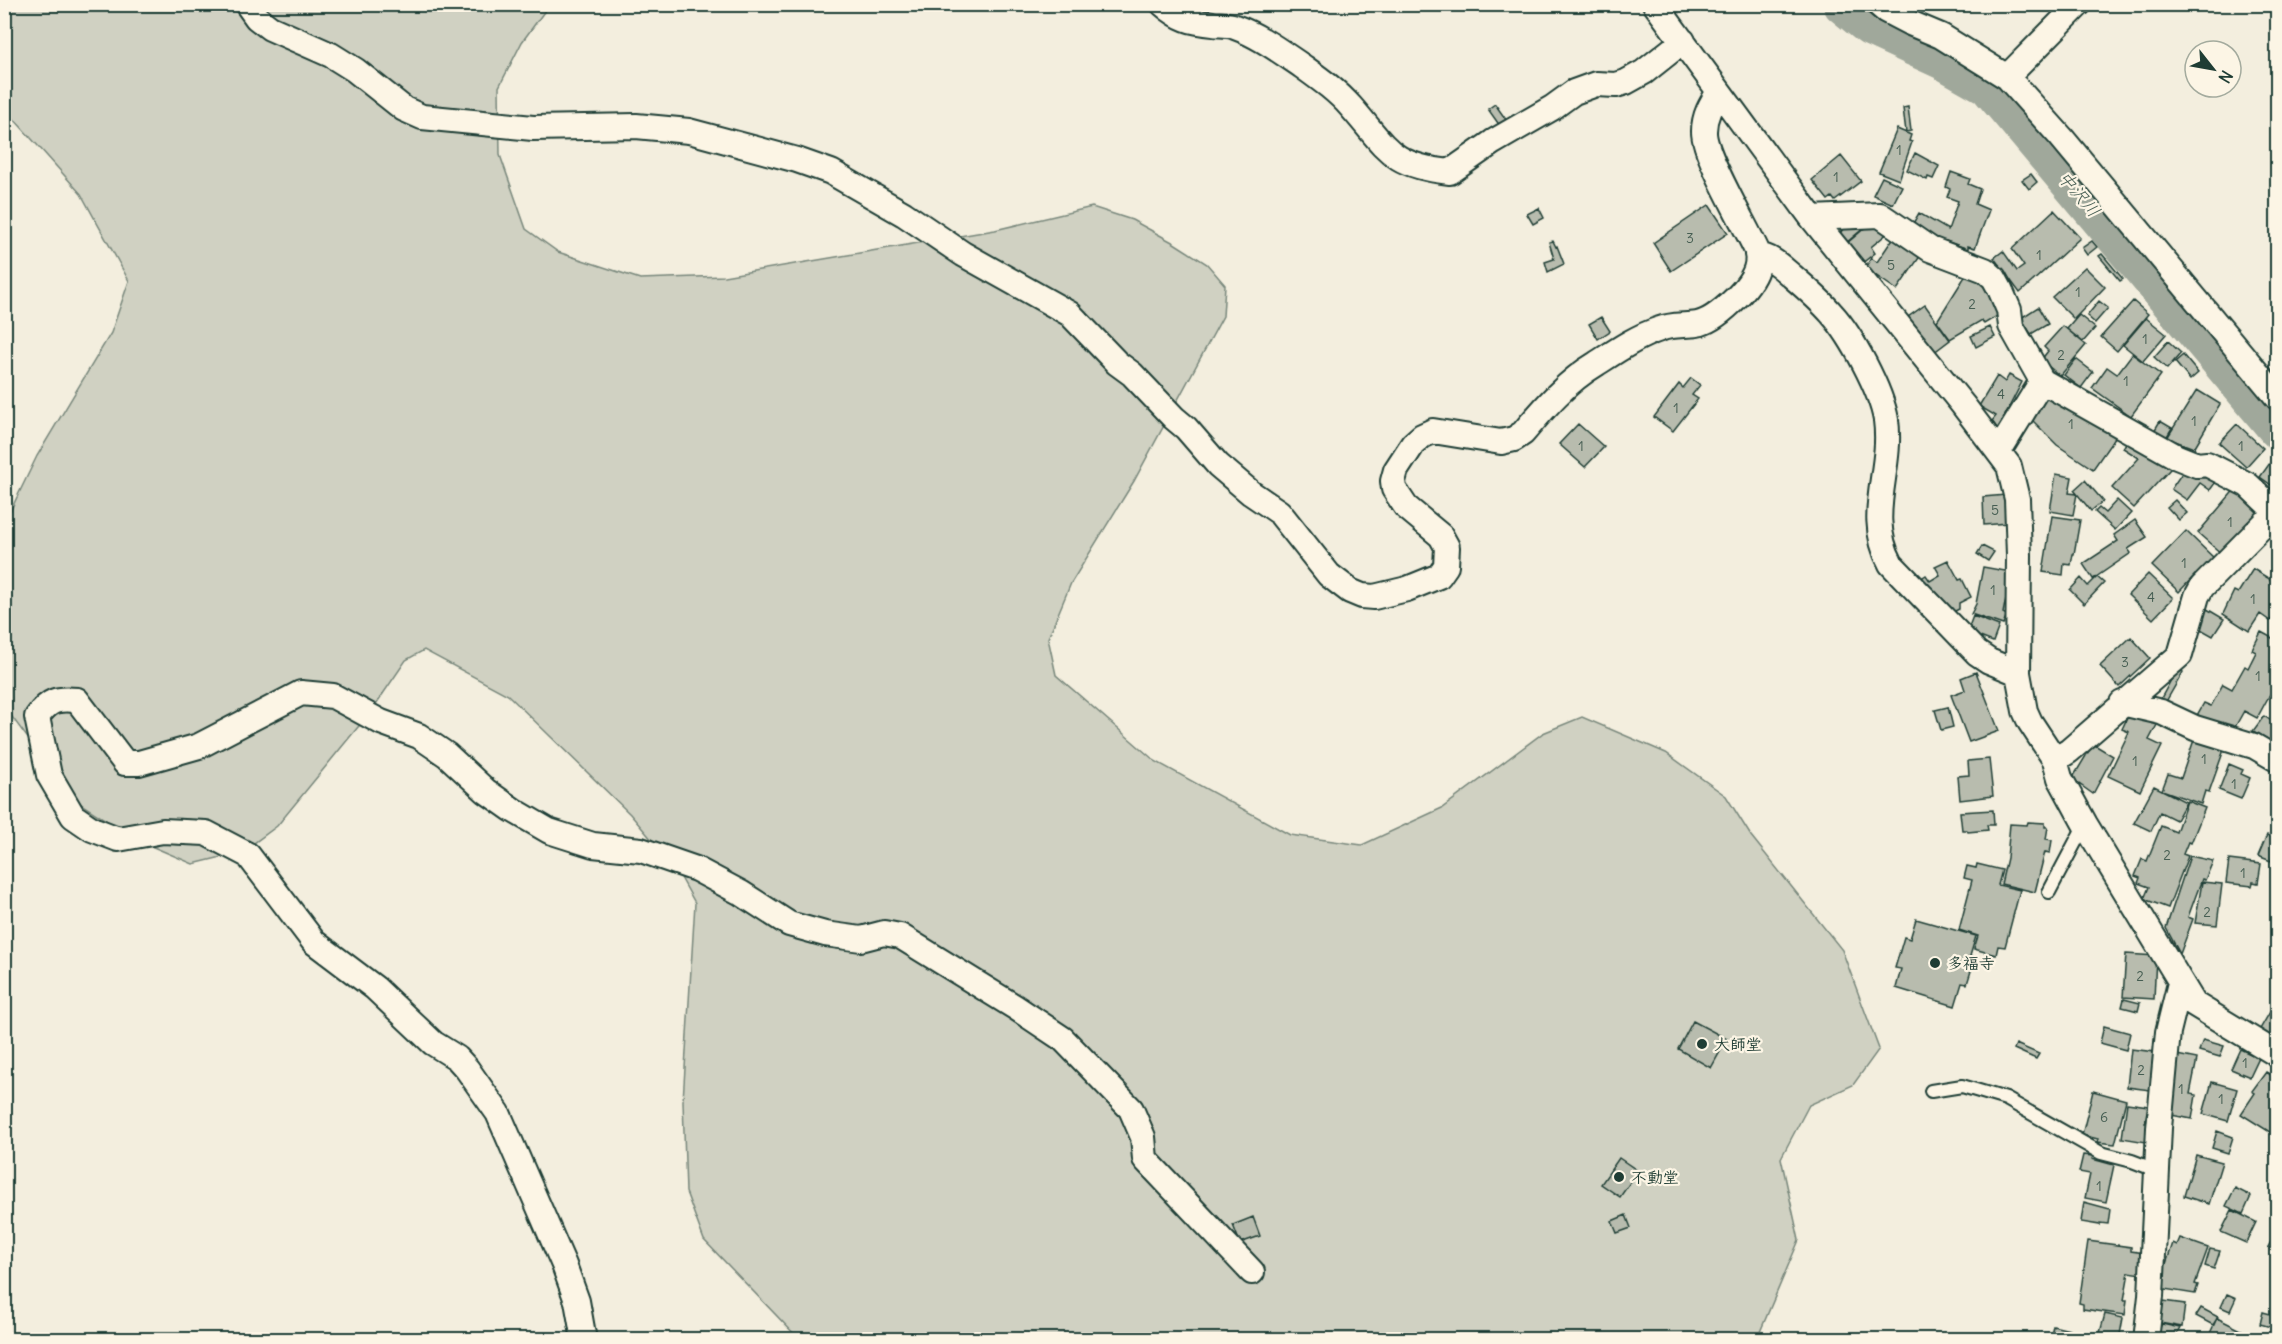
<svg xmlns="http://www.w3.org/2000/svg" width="2282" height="1344" font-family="Delius,'Klee One',sans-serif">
<rect width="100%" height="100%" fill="#f3eede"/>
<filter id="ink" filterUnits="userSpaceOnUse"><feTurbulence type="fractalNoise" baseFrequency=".0167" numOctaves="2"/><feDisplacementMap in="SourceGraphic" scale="12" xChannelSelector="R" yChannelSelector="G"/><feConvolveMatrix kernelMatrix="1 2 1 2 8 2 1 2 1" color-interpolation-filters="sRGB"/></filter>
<g filter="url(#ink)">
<!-- green -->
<path fill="#d0d1c2" stroke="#78877b" stroke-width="1.5" d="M5,5h544l-27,37 -23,45 1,68 26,74 32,23 82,27 84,-3 271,-46 97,-23 40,13 42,23 33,21 18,21 -2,31 -89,165 -63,102 -23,55 8,37 99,86 135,74 72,10 80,-37 101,-75 39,-16 84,36 60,43 25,40 91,114 37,99 -26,36 -44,20 -28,53 18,82 -42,99h-958l-95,-99 -18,-48 -3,-91 12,-198 -20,-36 -45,-53 -122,-119 -84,-45 -18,10 -34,50 -95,116 -35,26 -49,12 -56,-24 -64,-41 -61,-82 -8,-20v-173l33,-68 74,-123 18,-52 -48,-87 -76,-85z"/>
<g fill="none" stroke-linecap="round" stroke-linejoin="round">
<!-- river -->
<path stroke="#a0a89b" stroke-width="40" d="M1843,4l27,22 74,34 44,25 290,344"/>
</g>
<!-- building -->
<path fill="#b8bcae" stroke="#1f3d34" stroke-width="1.5" d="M1495,104l12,17 -7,5 -12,-17z
M1908,107l3,24 -5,1 -3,-24z
M1897,129l14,6 -2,6 3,1 -13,38 -20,-8z
M1915,153l24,13 -6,13 -5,-2 -1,3 -20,-10z
M1841,156l20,25 -26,20 -3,-4 -4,3 -16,-20z
M1951,172l19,7 -2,5 12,5 -5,15 14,6 -14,38 -7,-2v3l-22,-8 -2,3 -32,-19 7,-12 29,17 10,-29 -11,-4 3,-8 -4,-2z
M2031,174l6,8 -8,7 -7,-9z
M1882,177l20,9 -9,18 -20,-9z
M1709,205l19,28 -57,38 -18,-28z
M1539,208l5,10 -11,6 -6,-10z
M2054,210l26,28 -60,55 -26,-35 9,-7 14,20 7,-5 -12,-17z
M1877,222l12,10 -18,15 4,6 -14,11 -15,-20 20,-17z
M1846,224l20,2 -20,17 -7,-8z
M1896,234l27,18 -26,38 -32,-22 6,-10 6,4z
M1553,241l3,6 1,-1 7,18 -16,8 -3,-10 9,-3 -5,-17z
M2092,241l5,6 -10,8 -5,-7z
M2102,254l21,25 -3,2 -21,-25z
M2085,267l20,20 -31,32 -22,-22z
M1969,270l17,10 13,35 -15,9 -2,-4 -32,19 -13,-18z
M2099,301l9,7 -13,15 -8,-7z
M2133,301l15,13 -31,37 -16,-14z
M1925,305l25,35 -17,13 -25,-36z
M2038,307l10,17 -17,10 -10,-16z
M2079,315l16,13 -12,14 -16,-13z
M1601,317l9,14 -12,8 -9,-15z
M2146,318l20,16 -23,27 -20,-16z
M2063,326l23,19 -26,31 -19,-16 7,-9 -4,-4z
M1990,327l5,10 -19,10 -5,-11z
M2168,341l13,12 -14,16 -13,-12z
M2132,354l29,21 -30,41 -39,-28 15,-21 10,7z
M2183,355l15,18 -8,7 -15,-18z
M2076,359l17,13 -12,16 -17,-13z
M2009,375l13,7 -18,35 2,2 -7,12 -7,-10 4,-5 -17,-10 18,-30 8,6z
M1691,378l9,7 -8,10 6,4 -25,32 -19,-14 25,-33 4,4z
M2047,389l71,44 -25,36 -36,-24 -29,-29z
M2197,390l23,14 -26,44 -27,-10z
M2160,421l12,7 -6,10 -12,-7z
M1578,424l26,23 -19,20 -26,-23z
M2237,424l26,24 -17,19 -27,-24z
M2130,436l18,11 23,21 -37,40 -22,-20 27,-30 -16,-10z
M2270,463l8,5 -1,21 -17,-12z
M2202,468l16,11 -8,11 -10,-7 -13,17 -16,-11 13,-19 11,8z
M2056,474l16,3 -3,16 8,1 -4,21 -23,-4z
M2085,480l18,21 -12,10 -17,-21z
M2236,488l26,22 -39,45 -25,-22z
M2006,495l2,28 -24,2 -1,-28z
M2117,500l14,13 -16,17 -20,-18 4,-4 6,5z
M2175,500l12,13 -8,7 -12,-13z
M2052,516l28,4 -6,34h-1l-2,11 -7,-1 -1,11 -20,-3z
M2135,520l12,17 -19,12 3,4 -38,26 -10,-15 35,-23 -4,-6z
M2186,531l30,29 -17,18 -4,-3 -16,17 -27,-26z
M1982,546l12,6 -6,9 -11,-7z
M1948,560l11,20 3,-1 9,18 -12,6v6l-10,5 -29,-35 6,-4 4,6 10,-6 -5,-9z
M1983,567l28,5 -8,41 4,2 -4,10 -32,-11 5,-10z
M2253,569l25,15 -4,10 4,2v14l-8,11 -10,-7 -11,17 -26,-17 11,-23 4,2z
M2148,574l25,24 -20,21 -25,-24z
M2097,577l7,6 -20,21 -14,-14 11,-12 7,8z
M2207,609l17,10 -11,17 -16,-9z
M1973,616l26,10 -6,16 -26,-10z
M2261,632l17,9v46l-3,-2 -18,33 -13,-7 -9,16 -39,-10 8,-14 7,3 12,-22 9,5 13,-23 3,2 8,-16 -4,-2z
M2131,637l19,21 -31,29 -19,-21z
M2177,669l6,3 -19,33 -5,-3z
M1976,672l23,59 -30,11 -18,-47 14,-5 -4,-12z
M1948,707l5,20 -12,3 -6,-20z
M2129,714l29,9 -9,17 13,6 -22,45 -32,-15 21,-44 -7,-3z
M2264,716l9,6 5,-6v29l-25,-14z
M2196,734l30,10 -17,48 -4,-1 -4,13 -39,-14 6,-16 13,4z
M2093,744l20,12 -20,38 -21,-15z
M1989,759l4,37 -33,4 -2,-24 11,-1 -1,-14z
M2229,764l14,6 -2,4 9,4 -9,21 -22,-9z
M2154,786l32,16 -10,18 -16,-8 -9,19 -17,-8z
M2187,801l18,7 -14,35 -3,-1 -5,12 5,2 -20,52 -24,-9 5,-12 -11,-4 2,-5 -5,-2 7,-17 5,2 14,-35 15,6z
M1993,810l1,15h-7l1,5 -20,2 -1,-2h-5l-2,-18z
M2028,822l17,1v4h3l-2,12 6,1 -2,13 -5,-1 -10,40 -34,-8 6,-26 3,-34 17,1z
M2267,835l11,4v19l-5,-2 -2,5 -13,-5z
M2190,856l23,5 -8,19 -3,-1 -14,38 5,2 -13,35 -14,-26z
M2229,860l32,4 -3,19 -5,-1 -1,4 -26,-3z
M1977,864l25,6 -4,15 22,5 -15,57 -7,-1 -2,9 -22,-6 4,-13 -19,-6 13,-50 -8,-2 3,-12 9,2z
M2202,882l20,2 -5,41 -22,-2z
M1916,919l60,17 -6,20 5,2 -8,26 -5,-1 -7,23 -59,-18 5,-19 -6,-1 9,-31 6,2z
M2126,954l30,2 -2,43 -31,-2z
M2278,998v44l-19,-11z
M2124,999l16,4 -2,8 -16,-4z
M1693,1021l34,18 -16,29 -33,-19z
M2104,1026l26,7 -4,17 -26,-7z
M2203,1040l21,6 -4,11 -21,-6z
M2016,1044l23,10 -3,5 -22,-10z
M2131,1049l24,3 -5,38 -23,-3z
M2240,1049l19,9 -9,19 -19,-8z
M2177,1055l20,4 -7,35 6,1 -4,24 -26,-5z
M2266,1072l12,7v48l-5,7 -32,-20 14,-21 -3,-2z
M2212,1082l25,7 -9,32 -25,-7z
M2093,1091l33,9 -11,44 -18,-2 1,-3 -16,-4z
M2127,1103l21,3 -3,16h5l-4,20 -24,-4z
M2217,1131l16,6 -5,16 -16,-5z
M2083,1155l10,1 -1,3 22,6 -8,37 -21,-4 5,-24 -11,-2z
M2196,1155l26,7 -13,42 -25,-8z
M1619,1158l19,13 -18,26 -19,-13z
M2235,1188l16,8 -8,18 -17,-8z
M2084,1202l26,7 -2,15 -8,-1v2l-19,-3z
M2232,1210l24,12 -10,21 -25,-11z
M1626,1215l5,13 -14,5 -5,-12z
M1253,1217l7,19 -20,7 -7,-18z
M2278,1229v22l-10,-4z
M2180,1238l28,10 -13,36 3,1 -3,9 -37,-6 15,-45 4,2z
M2088,1241l43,6v4l14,2 -3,21 -13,-2 -5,28h3l-2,15 -42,-6v-5l-4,-1z
M2210,1249l10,2 -6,18 -9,-3z
M2227,1294l9,4 -6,13 -9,-4z
M2163,1301l22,3 -3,23 -22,-4z
M2201,1308l17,9 -5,8 -17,-9z
M2263,1312l15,4v13l-18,-5z
M2105,1314l18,4 -4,22h-21z
M2217,1318l32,16 -2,6h-40z
M2162,1324l18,4 -6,12h-20z
M2053,1326l17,4 -2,10h-18z"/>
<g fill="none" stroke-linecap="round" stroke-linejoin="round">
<!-- lane casing -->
<g stroke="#1f3d34" stroke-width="16">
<path id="lane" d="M2049,892l36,-68
M1931,1091l31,-5 44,13 95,54 31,8 26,10"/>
</g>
<!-- street casing -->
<g stroke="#1f3d34" stroke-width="28">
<path id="street" d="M247,4l10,14 13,10 61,27 24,15 49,39 18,8 111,11 103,-2 53,5 108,29 34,12 73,42 59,40 107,60 47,49 15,11 42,44 12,10 32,37 33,28 28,19 50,63 21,16 12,5 12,1 33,-8 32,-13 7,-10 1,-19 -6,-11 -35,-29 -12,-18 -1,-8 3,-11 17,-26 9,-8 11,-5 68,11 13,-3 9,-6c22,-26 43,-51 73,-69 20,-13 42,-28 64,-35 12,-5 25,-3 37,-5 19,-3 53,-36 59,-55 2,-6 2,-12 1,-18 -11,-25 -54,-97 -53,-120 0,-15 7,-27 15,-39
M1163,4c17,15 28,18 50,20 7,1 15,0 22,3 25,9 46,25 67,39 18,13 35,25 49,41 37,42 38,58 99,65l43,-30 59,-34 22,-16 22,-8 20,1 10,-3 18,-10 39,-31
M1655,4l157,214 151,187 46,61 8,33 2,56 -1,118 7,38 5,11 25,38 5,18 25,46 109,180 84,51
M1878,4l7,6 25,13 31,13 66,41 54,60 217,261
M2007,77l72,-73
M1812,218l68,-3 50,34 55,21 9,8 6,11 9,21 2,16 31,55 135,76 20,8 10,-1 41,21 21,20 4,6 -3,7 -68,69 -5,9 -17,59 -111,96 -14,9
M1757,255c15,2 24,12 35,21 14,12 28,24 40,38 20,22 49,76 54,106 7,51 -22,95 5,144l86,89 12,8 29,12
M1999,451l43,-70
M2122,703l39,9 34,16 59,18 24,14
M584,1340l-7,-39 -13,-36 -66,-152 -31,-44 -10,-11 -24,-15 -58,-55 -61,-46 -66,-87 -42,-22 -43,-2 -45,8 -26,-10 -19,-13 -24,-41 -12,-58c12,-17 20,-19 40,-17l48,63h14l60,-17 102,-53 32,3 48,26 38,14 28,19 39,36 27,19 36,21 44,14 48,5 55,19 45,24 48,31 36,10 36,5 23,-6 16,3 115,71 48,32 68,70 12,28 2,22 107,113
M2146,1340l5,-44 8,-168 9,-96 12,-49"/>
</g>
<!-- lane -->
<use href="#lane" stroke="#fcf5e5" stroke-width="12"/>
<!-- street -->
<use href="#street" stroke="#fcf5e5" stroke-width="24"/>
</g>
</g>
<!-- markers -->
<g fill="#1f3d34" stroke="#fcf5e5" stroke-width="2">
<circle cx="1935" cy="963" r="6"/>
<circle cx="1702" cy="1044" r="6"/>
<circle cx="1619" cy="1177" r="6"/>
</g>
<g text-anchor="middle" stroke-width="4.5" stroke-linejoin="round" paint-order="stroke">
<!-- number labels -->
<g font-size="14" fill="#455d52">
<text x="1899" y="155">1</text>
<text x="1836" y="182">1</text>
<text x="1690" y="243">3</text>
<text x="2039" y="260">1</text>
<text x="1891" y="270">5</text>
<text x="2078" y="297">1</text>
<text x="1972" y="309">2</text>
<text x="2145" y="344">1</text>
<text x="2061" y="360">2</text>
<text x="2126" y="386">1</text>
<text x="2001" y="399">4</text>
<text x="1676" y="413">1</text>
<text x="2194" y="426">1</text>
<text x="2071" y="429">1</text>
<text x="1581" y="451">1</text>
<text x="2241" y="451">1</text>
<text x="1995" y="515">5</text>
<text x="2230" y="527">1</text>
<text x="2184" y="568">1</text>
<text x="1993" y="595">1</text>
<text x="2151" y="602">4</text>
<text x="2253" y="604">1</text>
<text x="2125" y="667">3</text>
<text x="2258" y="681">1</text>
<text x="2204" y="764">1</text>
<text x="2135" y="766">1</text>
<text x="2234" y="789">1</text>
<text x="2167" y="860">2</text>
<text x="2243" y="878">1</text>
<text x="2207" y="917">2</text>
<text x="2140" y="981">2</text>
<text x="2245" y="1068">1</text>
<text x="2141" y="1075">2</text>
<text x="2181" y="1094">1</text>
<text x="2221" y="1104">1</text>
<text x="2104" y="1122">6</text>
<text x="2099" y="1191">1</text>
</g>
<!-- poi labels -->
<g font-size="16" font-weight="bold" fill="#1f3d34" stroke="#fcf5e5" text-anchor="start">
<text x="1947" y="969">多福寺</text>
<text x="1714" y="1050">大師堂</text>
<text x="1631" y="1183">不動堂</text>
</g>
<!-- water labels -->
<g font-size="18" font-style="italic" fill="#465d53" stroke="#fcf5e5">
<text transform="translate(2079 194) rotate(50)" y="6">中沢川</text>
</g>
</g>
<!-- margin -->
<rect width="2282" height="1344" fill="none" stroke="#fcf5e5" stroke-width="24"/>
<rect x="12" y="12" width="2258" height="1320" fill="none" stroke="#1f3d34" stroke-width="2" filter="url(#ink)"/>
<!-- north arrow -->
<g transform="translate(2213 69) rotate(121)"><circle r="28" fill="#fcf5e5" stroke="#a4ab9e" stroke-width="1.5"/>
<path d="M0-4.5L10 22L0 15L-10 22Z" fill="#1f3d34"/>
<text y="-9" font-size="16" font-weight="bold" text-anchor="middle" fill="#1f3d34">N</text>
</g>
</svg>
